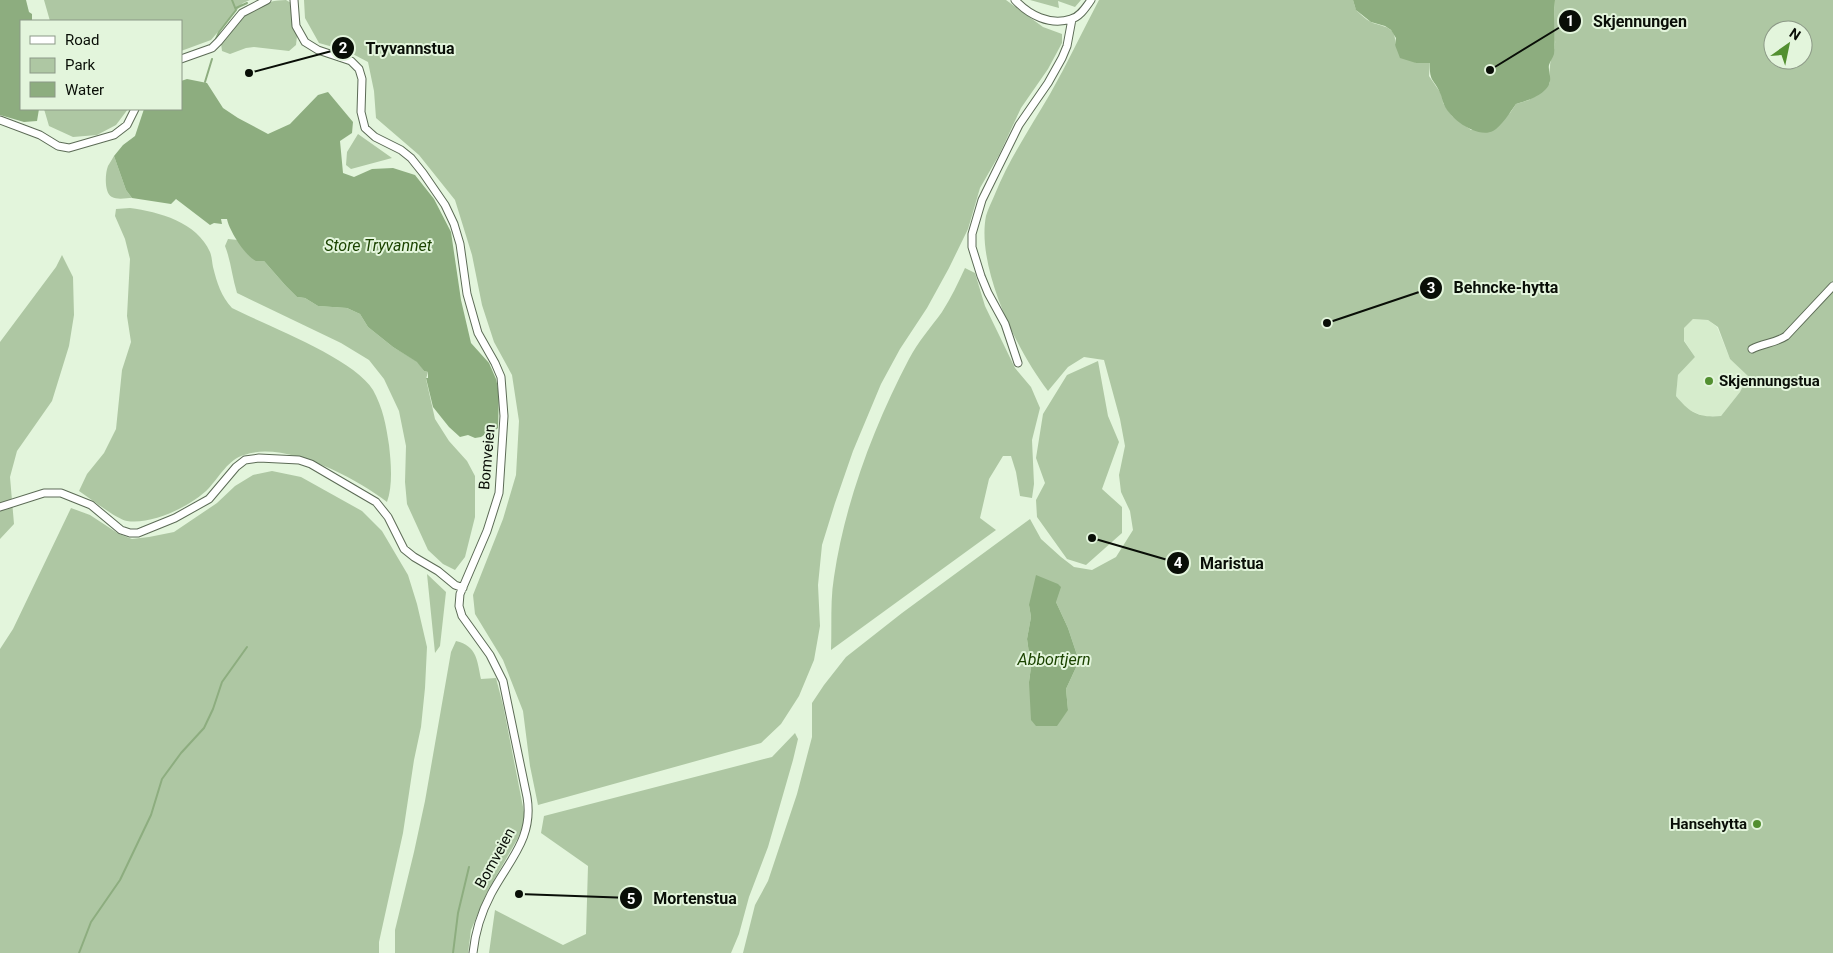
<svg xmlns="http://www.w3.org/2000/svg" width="1833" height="953" font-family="Roboto,sans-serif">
<rect width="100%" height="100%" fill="#e3f5dc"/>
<!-- built -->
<path fill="#d6eccc" d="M1693,319l15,1 9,7 13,32 19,17 -9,16 -19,24 -16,1 -18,-8 -11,-13 2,-21 17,-18 -11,-17v-12z"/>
<!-- green -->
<path fill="#aec7a3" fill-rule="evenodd" d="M44,0h206l-7,3 -32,37 -30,11v-30h-131z
M286,0l5,3 6,33 -1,9 -7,6 -35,-4 -8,1 -16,6 -8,-3 -1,-8c7,-9 13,-19 20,-26 11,-11 30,-17 45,-17z
M304,0h702l37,27 19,7v9l-14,26 -27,39 -22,47 -19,33 -12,41 -19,39 -22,40 -27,41 -19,35 -28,67 -18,52 -13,42 -4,40 2,41 -6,34 -15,36 -18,28 -20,19 -223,62 -8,-39 -7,-55 -20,-51 -28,-46 -2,-19 30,-76 13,-44 3,-54 -7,-46 -18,-33 -12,-37 -10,-50 -17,-55 -36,-45 -43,-37 -2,-27 -6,-29 -21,-11 -28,-8 -14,-25z
M1030,0h51l-6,7 -17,-6 1,7z
M1099,0h254c1,3 2,8 4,11 4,4 11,10 16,12 13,4 24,5 22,22l21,18 14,-1 -1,14 13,19 1,8 9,13 19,14 39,-17 6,-9 13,-4 21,-17c0,-5 -1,-11 0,-16 0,-9 6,-17 5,-27 -1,-11 -1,-29 0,-40h278v953h-1090l12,-48 13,-24 29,-87 15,-57v-34l12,-18 22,-28 56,-44 128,-94 11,20 20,18 13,10 18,3 24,-13 17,-27 -3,-19 -9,-19 -2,-17 6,-29 -5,-27 -16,-59 -20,-3 -16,10 -20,24c-31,-40 -72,-124 -62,-175 2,-7 6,-15 9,-22 14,-35 36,-67 55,-100 17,-30 32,-62 49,-94zM1773,30h30v30h-30zM1693,319l15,1 10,7 12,32 18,17 -8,16 -19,24c-22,2 -31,-3 -45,-20l2,-21 17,-18 -11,-16v-13zM1056,602l12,26 11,33 -13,28 2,21 -39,-28 2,-15 -4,-28 4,-22 -2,-12z
M44,109h84l-12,16 -19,10 -24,2 -24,-11z
M358,134l34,24 -41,11 -5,-4 1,-13z
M114,156l12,34 6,8c-5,0 -15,2 -20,-1 -8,-4 -7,-24 -4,-31 2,-3 4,-7 6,-10z
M130,208c29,4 67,14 80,44 2,5 2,10 3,15 4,16 8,29 19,41 35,18 122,50 141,82 10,18 13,35 16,55 2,18 4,40 -2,57 -31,-24 -103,-62 -143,-47 -16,5 -24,21 -35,33 -17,18 -57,37 -82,33 -11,-2 -37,-23 -48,-30l8,-17 17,-21 12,-24 6,-59 9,-28 -4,-26 3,-57 -5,-20 -10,-23 1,-7z
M228,239l10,1 8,12 18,9 21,24 12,12 8,1 13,8 29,2 13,6 8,13 25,20 25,15 6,9 4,1 -2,7 9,40 14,22 18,20 8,15v41l-10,40 -10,13 -12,-6 -15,-14 -21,-46 -2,-22 1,-36 -7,-35 -15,-32 -15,-19 -28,-17 -104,-50c-5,-16 -6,-32 -12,-47z
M62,255l11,22 1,38 -5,31 -17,55 -35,50 -7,26 4,47 -14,15v-197l56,-75z
M965,268l10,5 10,33 30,62 16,19 9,21 -8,32 2,44 -2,14 -12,-2 -4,-24 -5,-16h-8l-14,23 -9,39 16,12 -165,120c1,-24 -1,-49 3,-73 11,-75 40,-151 75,-218 9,-17 22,-32 33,-47 9,-14 16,-29 23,-44z
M1098,361l10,55 11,26 -17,47 20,18v26l-36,32 -19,-6 -30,-42 -1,-17 9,-17 -9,-25 7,-44 24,-39z
M272,471l29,6 61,34 20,20 26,44 9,29 10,43 -2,41 -4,39 -7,33 -11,73 -24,109v11h-379v-304l13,-20 58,-121 19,7 29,19 13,5 17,-2 25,-5 43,-29 18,-17 18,-11z
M427,574l19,18 -6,54 -5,7z
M456,641c21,5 21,19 25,38l15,-1 7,27 21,107v12l-6,14 -31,54 -16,38 -3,23h-73v-23l19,-78 11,-51 26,-149z
M795,733l3,6 -5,21 -25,87 -19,50 -10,37 -8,19h-242l6,-43 68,35 23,-11 2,-68 -47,-33 3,-17 228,-59z"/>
<!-- water -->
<path fill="#8dad7f" d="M0,0h26l3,12 3,2v7h-11v88h18l-2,12 -13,1 -24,-7z
M1353,0h202c-2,18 1,36 -1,54 -1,4 -4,7 -5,11 -1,5 2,11 1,16 -2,13 -23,20 -34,23 -5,7 -15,23 -23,27 -16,8 -45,-13 -50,-29 -1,-2 -1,-5 -2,-7 -7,-17 -12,-12 -11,-32h-14l-16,-5 -5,-13 1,-7 -5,-8 -6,-4 -14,-4 -15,-12z
M187,79l20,4 16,25 15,10 30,16 22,-10 28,-29 10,-3 25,30 -1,11 -12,8 3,32 11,4 18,-8 21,-1 22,7 19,24 17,33 10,68 10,43 18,20 7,16 3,14 -1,35 -7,6 -4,-1 -6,4 -6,1 -7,-3 -8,2 -11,-10 -16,-20 -7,-29h2v-6l-4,-1 -7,-9 -24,-15 -25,-20 -8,-13 -13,-6 -29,-2 -13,-8 -8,-1 -12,-12 -21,-24c0,0 -7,0 -8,0 -11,-5 -27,-31 -29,-42h-6l1,5 -8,-1 -4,2 -34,-26 -5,5 -39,-6 -6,-8 -12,-34 9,-11 12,-9 9,-27h37v-28z
M1036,575l22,9 3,3 -5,15 12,26 11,33 -13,28 2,21 -11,16h-21l-5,-6 -2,-38 2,-15 -4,-28 4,-22 -2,-12z"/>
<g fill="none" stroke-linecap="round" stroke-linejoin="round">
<!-- stream -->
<path stroke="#8dad7f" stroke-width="2" d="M236,8l11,-5
M216,39l3,-7 17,-22 -4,-10
M205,82l7,-23
M79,953l12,-31 29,-42 31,-65 11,-36 19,-26 23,-25 9,-19 9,-27 25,-35
M453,953l5,-40 11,-46"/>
<!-- minor casing -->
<g stroke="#5c6b56" stroke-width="9">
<path id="minor" d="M294,0l2,26 9,16 13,8 33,11 8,8 3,10 -1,33 4,16 10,9 26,13 10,8 12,15 22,32 9,19 6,20 7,50 11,39 17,30 6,14 3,39 -5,77 -12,38 -27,63 -1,12 3,10 28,39 13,26 24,116c7,41 -18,63 -36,97 -10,19 -16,39 -18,59
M1015,0c14,15 35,26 56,19 9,-2 15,-12 20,-19
M181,59l31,-11 7,-7 23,-28 25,-13
M0,120l40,15 18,11 11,2 45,-13 13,-10 8,-16
M1752,349c11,-6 24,-6 34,-13l47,-50
M1018,363l-13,-39 -17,-31 -7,-17 -9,-29v-13l10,-34 37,-75 29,-42 14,-25 5,-12 5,-27
M0,507l44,-14h17l30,12 30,25 9,3h8l37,-15 34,-19 27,-32 9,-7 14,-2 40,2 12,4 65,38 12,15 16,32 10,8 24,14 17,14 8,3"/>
</g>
<!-- minor -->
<use href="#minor" stroke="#fff" stroke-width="7"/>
</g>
<!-- markers -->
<g fill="#528f30" stroke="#e3f5dc" stroke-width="2">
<circle cx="1709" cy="381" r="5"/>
<circle cx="1757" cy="824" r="5"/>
</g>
<g text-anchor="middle" stroke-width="4" stroke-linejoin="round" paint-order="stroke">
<!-- poi labels -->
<g font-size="15" font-weight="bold" fill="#090e07" stroke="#e3f5dc" text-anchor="start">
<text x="1719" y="386">Skjennungstua</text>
<text x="1747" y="829" text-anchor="end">Hansehytta</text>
</g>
<!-- street labels -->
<g font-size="15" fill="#090e07" stroke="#e3f5dc">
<text transform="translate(487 457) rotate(-85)" y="5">Bomveien</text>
<text transform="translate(495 858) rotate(-61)" y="5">Bomveien</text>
</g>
<!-- water labels -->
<g font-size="16" font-style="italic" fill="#1b4300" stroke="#e3f5dc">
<text x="378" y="251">Store Tryvannet</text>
<text x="1054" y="665">Abbortjern</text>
</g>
</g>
<!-- callouts -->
<path fill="none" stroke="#090e07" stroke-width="2" d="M1490 70L1570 21M249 73L343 48M1327 323L1431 288M1092 538L1178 563M519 894L631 898"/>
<g fill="#090e07" stroke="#e3f5dc" stroke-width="2">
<circle cx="1490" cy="70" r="5"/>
<circle cx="249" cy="73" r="5"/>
<circle cx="1327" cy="323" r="5"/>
<circle cx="1092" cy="538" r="5"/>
<circle cx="519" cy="894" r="5"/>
<circle cx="1570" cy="21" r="12"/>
<circle cx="343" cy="48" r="12"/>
<circle cx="1431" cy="288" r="12"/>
<circle cx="1178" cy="563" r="12"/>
<circle cx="631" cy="898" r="12"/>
</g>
<g font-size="15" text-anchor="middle" font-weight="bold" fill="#fff">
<text x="1570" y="26">1</text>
<text x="343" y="53">2</text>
<text x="1431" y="293">3</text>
<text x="1178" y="568">4</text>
<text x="631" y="904">5</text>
</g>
<g font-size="16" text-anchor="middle" font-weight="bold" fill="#090e07" stroke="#e3f5dc" stroke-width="4" stroke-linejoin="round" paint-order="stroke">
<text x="1640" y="27">Skjennungen</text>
<text x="410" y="54">Tryvannstua</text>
<text x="1506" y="293">Behncke-hytta</text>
<text x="1232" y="569">Maristua</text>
<text x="695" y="904">Mortenstua</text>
</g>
<!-- legend -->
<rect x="20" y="20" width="162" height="90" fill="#e3f5dc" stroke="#8c9987"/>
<rect x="30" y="36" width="25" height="8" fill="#ffffff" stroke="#8c9987"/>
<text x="65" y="45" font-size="15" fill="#090e07">Road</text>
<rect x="30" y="58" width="25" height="15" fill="#aec7a3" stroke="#8c9987"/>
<text x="65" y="70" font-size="15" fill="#090e07">Park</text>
<rect x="30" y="82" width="25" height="15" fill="#8dad7f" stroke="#8c9987"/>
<text x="65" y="95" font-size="15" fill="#090e07">Water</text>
<!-- north arrow -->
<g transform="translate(1788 45) rotate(33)"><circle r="24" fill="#e3f5dc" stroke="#8c9987"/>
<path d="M0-4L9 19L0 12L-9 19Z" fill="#528f30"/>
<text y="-8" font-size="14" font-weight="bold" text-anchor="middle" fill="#090e07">N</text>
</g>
</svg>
